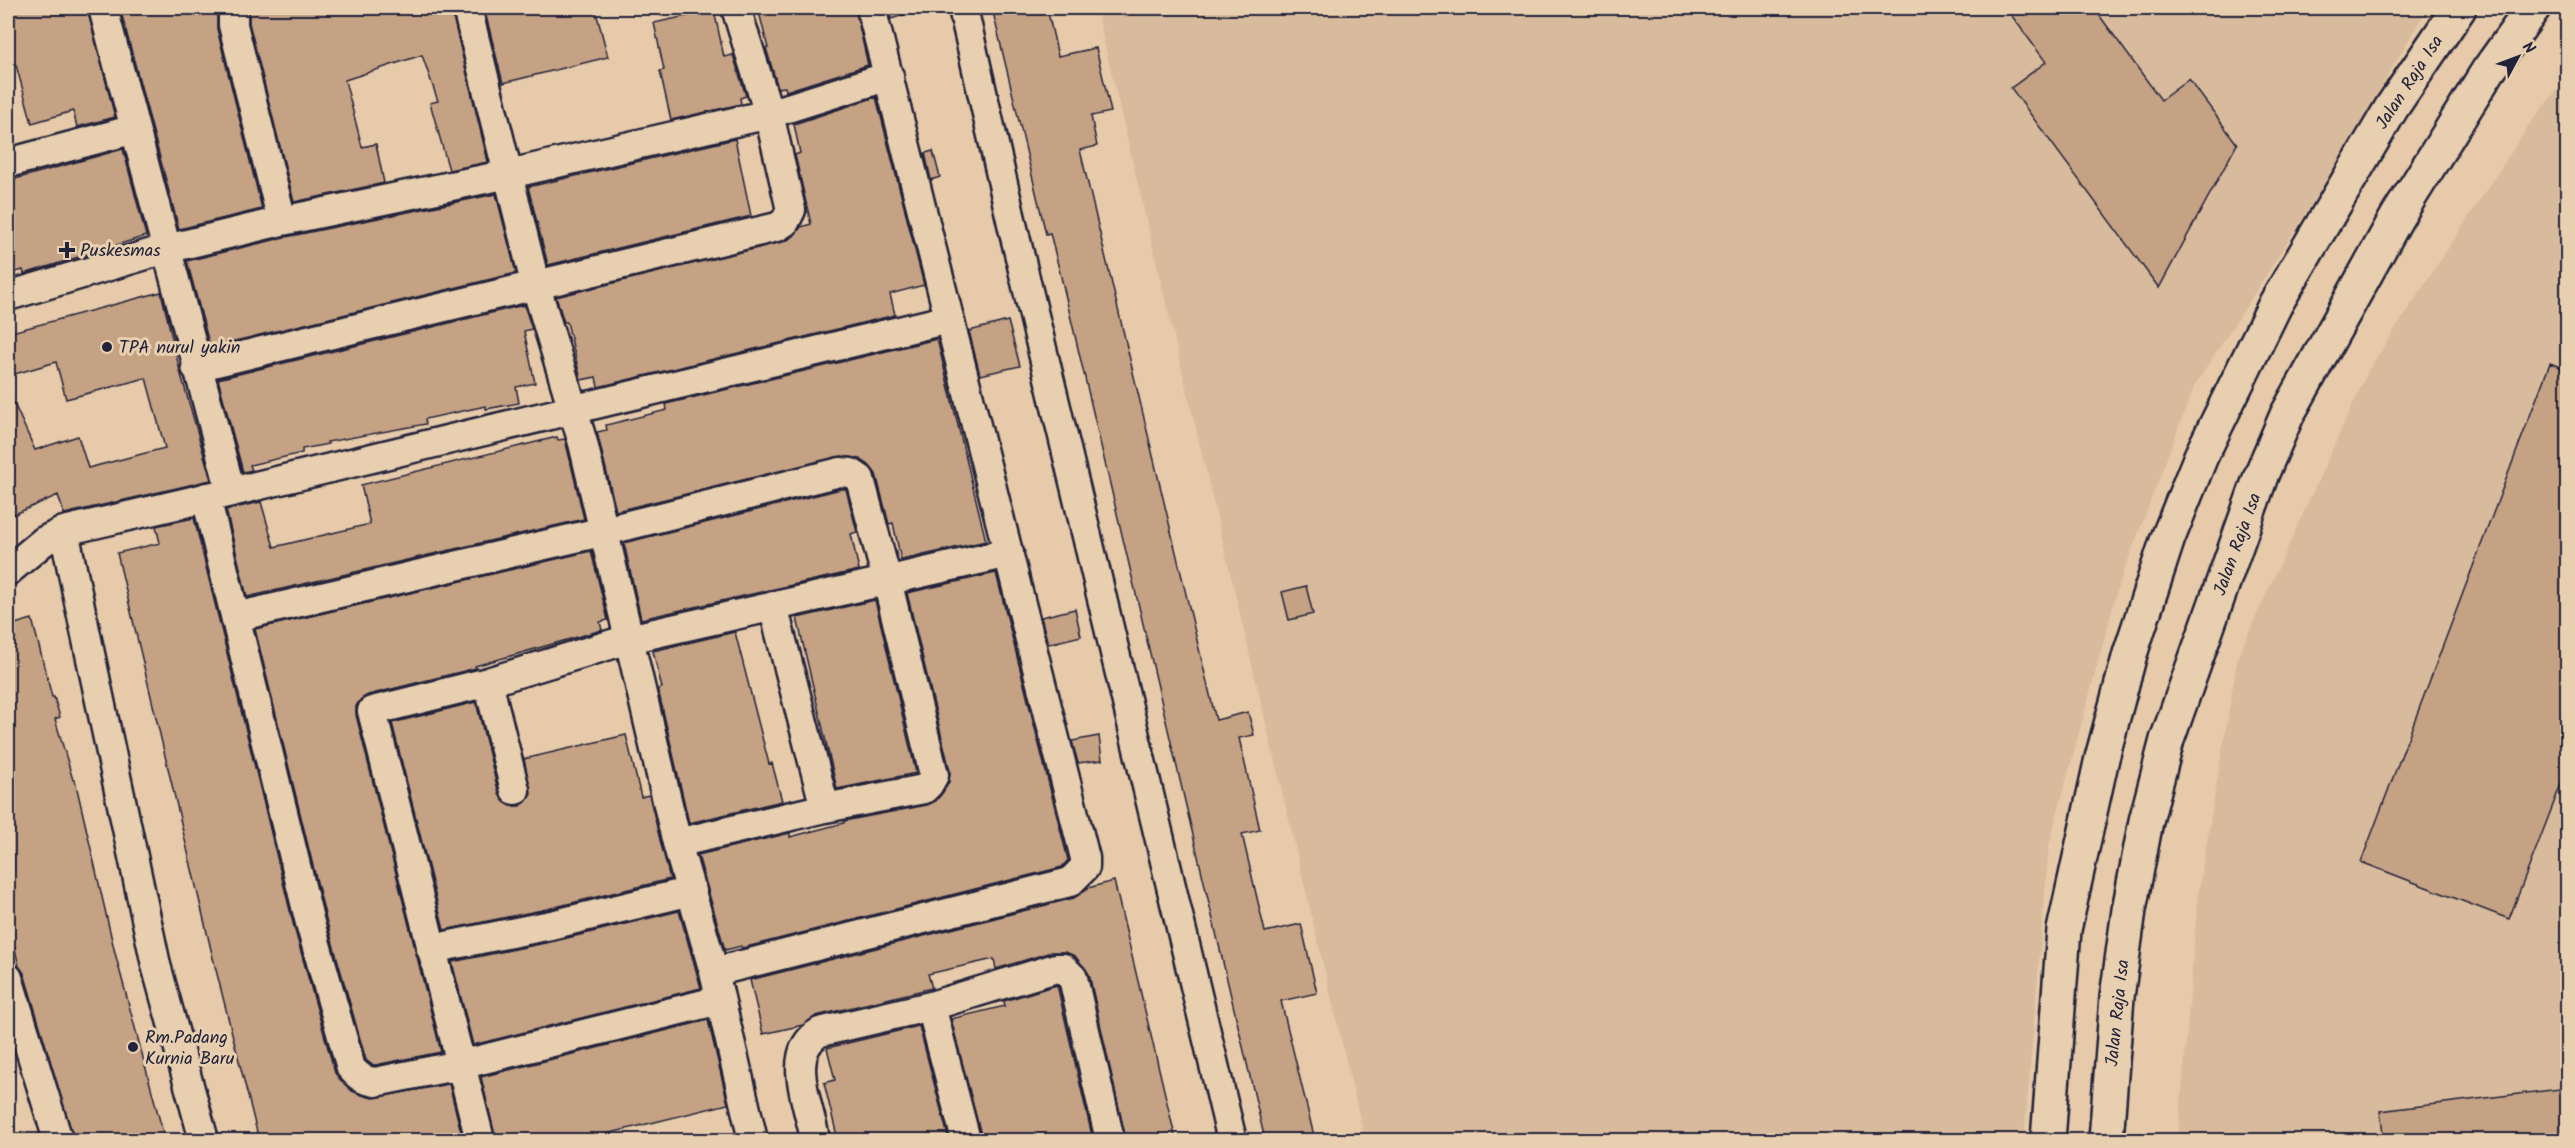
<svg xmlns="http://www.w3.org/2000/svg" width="2575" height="1148" font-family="Kalam,sans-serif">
<rect width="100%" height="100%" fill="#e6caa9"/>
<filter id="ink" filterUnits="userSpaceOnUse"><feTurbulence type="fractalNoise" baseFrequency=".0167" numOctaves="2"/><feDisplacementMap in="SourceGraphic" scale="12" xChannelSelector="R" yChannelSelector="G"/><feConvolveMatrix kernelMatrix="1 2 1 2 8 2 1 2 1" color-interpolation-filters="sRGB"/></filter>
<g filter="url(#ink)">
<!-- built -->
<path fill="#d8bb9c" d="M1096,8h1331l-100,173 -133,206 -75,197 -70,261 -25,295h-659z
M2567,78v1062h-389l20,-245 40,-239 131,-287 162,-247z"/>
<!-- building -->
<path fill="#c5a284" stroke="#22223b" stroke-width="1.5" d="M8,8h79l28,109 -38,10 -4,-16 -41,12 -16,-58 -8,3z
M120,8h97v21l45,180 -83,20z
M249,8h202l37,154 -39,8 -19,-67 8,-2 -16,-46 -77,25 17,67 14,-3 8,39 -90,19 -45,-179z
M484,8h111l13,49 -105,26z
M758,8h97l13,57 -82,26 -1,-4 -7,1 -12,-40h2z
M888,8h18l1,6 -16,5z
M992,8h55l11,48 38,-8 15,64 -20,4 6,30 -17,4 136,570 32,-8 6,23 -15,3 21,92 -18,4 23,98 36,-8 16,69 -36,8 34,139h-50l-202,-855 -13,-52 -4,1z
M2006,8h88l67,92 28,-21 48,65 -78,144 -148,-200 35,-26z
M714,10l10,47 9,-2 13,41 -6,2 1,6 -70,16 -11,-49 4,-1 -10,-47z
M876,97l48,188 -34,9 5,21 -297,72 -2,-10 -15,3 -14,-58h-3l-8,-25 230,-56 8,-5 7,-9 10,-3 -16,-69 5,-2 -6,-29z
M735,139l16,77 -203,49 -20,-78z
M123,149l23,87 -122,38 -1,-4 -15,4v-93z
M933,151l7,26 -9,3 -6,-27z
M496,194l20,79 -306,74 -23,-86 99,-24z
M161,292l19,79 31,109 -147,34 -6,-19 -50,22v-127l27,60 43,-14 10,32 77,-20 -19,-70 -80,21 -10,-37 -48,14v-43z
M524,305l8,24 -8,2 11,52 -19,4 3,16 -33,6v-3l-61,13 1,5 -99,18 1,2 -26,5v4l-52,12 2,5 -9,2 -25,-93z
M1008,321l12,45 -40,9 -11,-44z
M937,339l49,202 -85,19 -8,-37 -4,1 -13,-50 -7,-9 -9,-6 -18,-3 -226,55 -19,-79 10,-2 -1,-5 61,-15 -1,-6z
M2550,363l18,7v396l-59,153 -148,-57z
M557,437l1,3 7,-1 19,80 -337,78 -21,-87 35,-8 13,45 96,-23 -9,-39z
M841,489h5l11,43 -6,2 8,36 -218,49 -17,-76z
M194,518l100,409 41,146 17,18 20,7 77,-14 14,56h-204l-46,-182 -96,-405 43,-10 -4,-17z
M591,551l17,69 -8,2 2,8 -127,36 1,2 -108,27 -7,4 -5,7v9l85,337 -66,13 -4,-1 -5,-4 -40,-141 -71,-290z
M996,573l72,287 -6,7 -320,81 -1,-2 -16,4 -27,-95 92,-22v4l54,-14v-2l83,-16 9,-4 7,-9 6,-10 1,-11 -43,-178z
M1306,586l7,28 -24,6 -7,-28z
M875,600l41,173 -79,16 -40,-171z
M1075,609l6,27 -33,8 -7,-27z
M32,619l20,78h2l6,20 -5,2 18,61h2l40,173 50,187h-91l-50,-167 -5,-7 -11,-46v-294z
M735,632l34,132 3,-1 10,38 -93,22 -31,-134 4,-1 -9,-37z
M476,702l23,92 5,8 7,4h9l6,-4 5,-8 -7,-35 102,-24 15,62 8,-2 21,84 -123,30 -103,21 -52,-207z
M1099,736l3,24 -24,3 -6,-22z
M1114,881l62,259h-50l-37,-166 -14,-18 -11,-4h-13l-55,17 -2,-10 -66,15 4,14 -116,28 -13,9 -40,9 -13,-54 324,-82 14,-10z
M679,911l22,77 -228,57 -21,-83 103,-21z
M1057,985l36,155h-111l-31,-121 54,-13 -1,-5z
M708,1020l20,84 -146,36h-86l-15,-63z
M919,1026l30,114h-111l-14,-57 11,-3 -8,-32z
M2568,1088v52h-184l-4,-29z"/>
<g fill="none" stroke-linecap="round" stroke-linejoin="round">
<!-- minor casing -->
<g stroke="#22223b" stroke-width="33">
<path id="minor" d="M103,8l128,484
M233,8v17l49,196
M467,8l68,275 48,160 94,400 37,129 39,168
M963,8l50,220 219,912
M8,163l127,-34
M8,296l158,-47 116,-28 227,-47 260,-60 120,-38
M196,367l581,-140 8,-5 6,-12 -22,-96 -33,-106
M206,497l104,426 41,145c8,9 12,12 24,14l85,-17 260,-65
M64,531l92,434 48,175
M8,571l36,-30 20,-10 167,-39 718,-173
M773,606l52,202
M236,617l369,-86 235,-59 11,1 9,6 27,101 47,195 -5,9 -5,5 -99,19 -148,35
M488,682l27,108
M431,949l120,-24 141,-34
M714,972l356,-90 15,-15v-9l-214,-850
M8,978l50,162
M931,1006l35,134
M814,1134c-6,-31 -29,-82 6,-102l111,-26 125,-38h7l10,10 37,162
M480,1140l-108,-429 116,-29 141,-43 380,-86"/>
</g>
<!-- secondary casing -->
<g stroke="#22223b" stroke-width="38">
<path id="secondary" d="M2048,1140l16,-210 38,-172 28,-104 38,-116 33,-82 75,-153 116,-196 67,-99
M2106,1140l11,-143 12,-87 17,-89 21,-81 95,-267 25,-58 110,-198 91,-146 45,-63"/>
</g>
<!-- minor -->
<use href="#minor" stroke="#e7cfaf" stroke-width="28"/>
<!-- secondary -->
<use href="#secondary" stroke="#e7cfaf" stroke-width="33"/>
</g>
</g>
<!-- markers -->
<g fill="#22223b" stroke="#e7cfaf" stroke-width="2">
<path d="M64 241h6v6h6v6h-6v6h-6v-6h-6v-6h6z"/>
<circle cx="107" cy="347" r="6"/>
<circle cx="133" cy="1047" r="6"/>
</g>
<g text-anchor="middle" stroke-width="6" stroke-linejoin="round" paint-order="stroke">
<!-- street labels -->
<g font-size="18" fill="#22223b" stroke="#e7cfaf">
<text transform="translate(2409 82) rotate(-57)" y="6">Jalan Raja Isa</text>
<text transform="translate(2237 544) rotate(-70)" y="6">Jalan Raja Isa</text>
<text transform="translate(2117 1013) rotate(-84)" y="6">Jalan Raja Isa</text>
</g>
<!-- poi labels -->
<g font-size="18" fill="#22223b" stroke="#e7cfaf" text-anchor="start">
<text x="80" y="256">Puskesmas</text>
<text x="119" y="353">TPA nurul yakin</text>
<text x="145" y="1043">Rm.Padang<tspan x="145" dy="21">Kurnia Baru</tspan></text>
</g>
</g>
<!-- margin -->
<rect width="2575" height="1148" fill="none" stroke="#e7cfaf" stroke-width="30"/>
<rect x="15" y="15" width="2545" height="1118" fill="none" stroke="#22223b" stroke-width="2" filter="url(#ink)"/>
<!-- north arrow -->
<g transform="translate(2518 57) rotate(49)" stroke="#e7cfaf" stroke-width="4.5" paint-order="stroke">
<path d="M0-4.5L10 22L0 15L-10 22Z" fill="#22223b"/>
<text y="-9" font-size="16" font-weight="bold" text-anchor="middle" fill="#22223b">N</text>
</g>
</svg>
